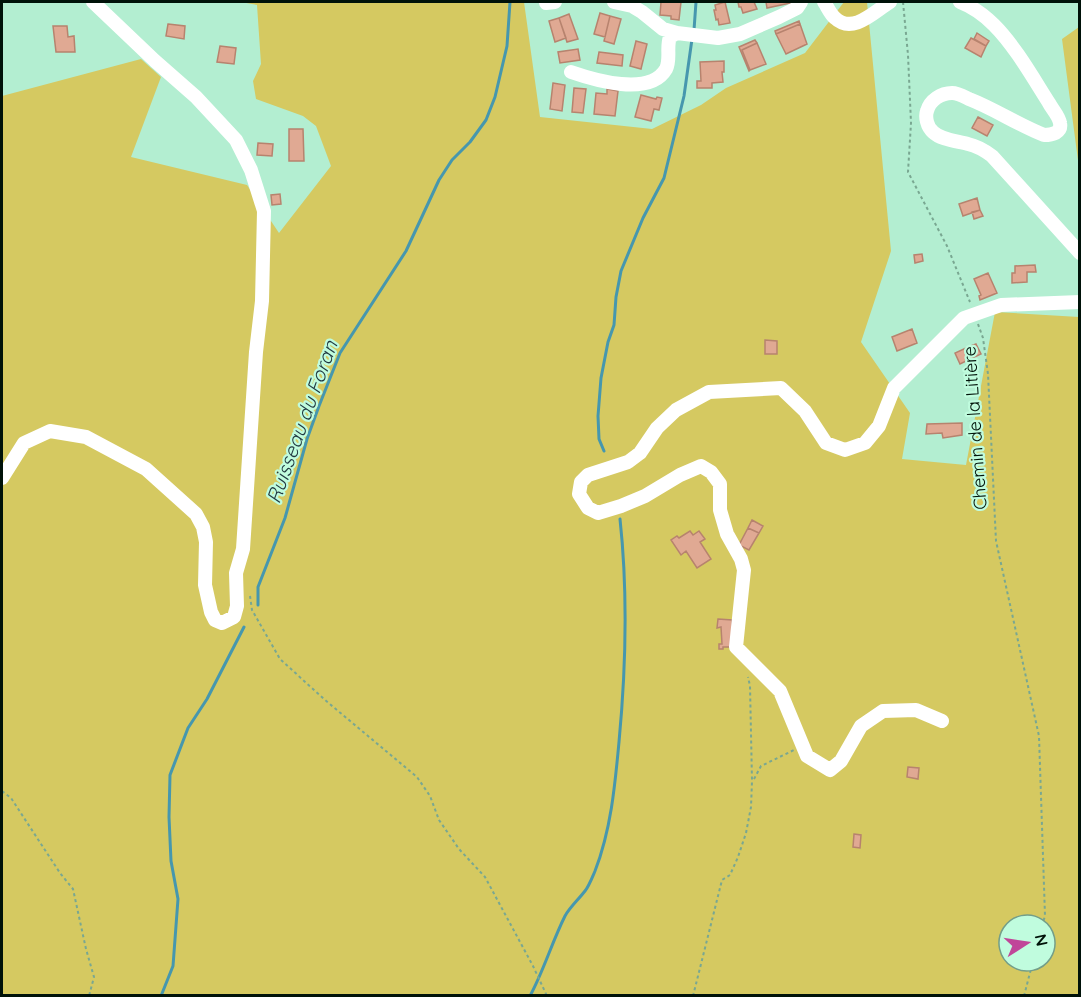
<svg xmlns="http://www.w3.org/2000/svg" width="1081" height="997" font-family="Quicksand,sans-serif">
<rect width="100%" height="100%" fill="#b3eed1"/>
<!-- green -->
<path fill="#d5c961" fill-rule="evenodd" d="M241,2h283l16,115 112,12 49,-24 25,-17 79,-35 39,-51h23l24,249 -30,91 49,71 -8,46 64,6 29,-153 84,5v678l-1077,1v-900l139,-37 20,18 -30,80 116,28 32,48 52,-67 -15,-40 -13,-10 -47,-17 -3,-18 8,-17 -4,-59zM1009,925h36v36h-36z
M1079,27v141l-17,-129z"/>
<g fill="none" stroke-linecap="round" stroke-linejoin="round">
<!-- stream -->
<path stroke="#4697ae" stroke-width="3" d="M694,30l2,-28
M604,451l-5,-12 -1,-23 3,-38 7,-36 6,-17 2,-28 5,-26 22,-53 21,-40 20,-82 8,-57
M258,605v-18l27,-69 22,-79 12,-33 21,-53 66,-102 33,-71 13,-20 18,-18 16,-22 9,-23 12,-51 3,-44
M161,996l12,-30 5,-67 -7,-38 -2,-44 1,-42 18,-47 19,-29 37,-72
M530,996c14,-26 22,-54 35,-80 5,-9 13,-16 20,-25 4,-5 7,-13 10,-20 16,-41 20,-86 24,-129 7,-74 9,-149 1,-223"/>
</g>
<!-- building -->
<path fill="#e0a993" stroke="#b7836e" stroke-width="1.5" d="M661,2h20l-2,18 -8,-1v-3l-11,-1z
M725,2l5,21 -11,2 -1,-6 -2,1 -2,-10h2l-1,-5z
M738,2h16l3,7 -14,4 -2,-6h-2z
M766,2h29l-28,6z
M600,13l10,3 -5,21 -11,-3z
M569,14l9,25 -11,3 -8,-24z
M610,16l11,3 -7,25 -10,-3z
M559,18l7,20 -11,4 -6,-21z
M799,21l1,3 -24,10 -1,-3z
M168,24l17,2 -1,13 -18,-3z
M800,24l7,20 -21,10 -10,-20z
M53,26h14l1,11 6,-1 1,16h-19z
M977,33l12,8 -3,5 -12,-7z
M971,38l15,8 -5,11 -16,-9z
M755,40l2,3 -15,7 8,20 -1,1 -10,-24z
M636,41l11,3 -6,25 -11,-3z
M757,43l9,21 -16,6 -8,-20z
M220,46l16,2 -2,16 -17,-2z
M578,49l2,11 -20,3 -2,-11z
M599,52l24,3 -1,11 -25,-3z
M724,61v11h-2l1,10 -11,1v5h-15v-7h4l-1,-19z
M553,83l12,2 -3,26 -12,-2z
M574,88l12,1 -3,24 -11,-1z
M607,89l11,2 -3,25 -21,-2 2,-21 11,1z
M641,95l15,4 1,-2 5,1 -3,12 -5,-1 -3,12 -16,-4z
M978,117l15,8 -6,11 -15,-8z
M289,129h14l1,32h-15z
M258,143l15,1 -1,12 -15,-1z
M280,194l1,10 -9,1 -1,-10z
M977,198l3,12 -17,6 -4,-12z
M980,210l3,6 -9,3 -2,-7z
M922,254l1,7 -8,2 -1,-8z
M1035,265l1,7h-9v10l-15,1v-10h3v-7z
M988,273l9,20 -17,7 -1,-4 2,-1 -7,-16z
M912,329l5,14 -20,8 -5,-14z
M765,340l12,1v13h-12z
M976,344l5,10 -21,10 -5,-11 11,-5 3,6 4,-3 -2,-5z
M962,423v12l-19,3 -1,-5 -16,1 1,-10z
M752,520l11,6 -4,7 -11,-5z
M748,528l11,5 -10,17 -10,-5z
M690,531l3,4 6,-4 6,8 -5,3 11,17 -14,9 -11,-17 -5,4 -10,-15 6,-4 2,2z
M718,619l14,1 2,27h-11v2h-4v-5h3l-1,-17 -4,1z
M908,767l11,1 -1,11 -11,-2z
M854,834l7,1 -1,13 -7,-1z"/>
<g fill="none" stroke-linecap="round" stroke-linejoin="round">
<!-- path -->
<path stroke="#79a791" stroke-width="2" stroke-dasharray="3 3" stroke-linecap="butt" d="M903,2l5,53 3,68 -3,49 39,74 23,56
M978,324l5,14 5,36 8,167 43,195 6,180 -3,9
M250,596l2,14 28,49 45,41 92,77 13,19 9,24 20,29 26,28 48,89 14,30
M754,779l7,-13 33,-16
M2,791l9,7 49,75 13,16 13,60 8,28 -5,19
M693,996l29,-116 8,-5 8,-18 8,-24 5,-26 1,-26 -2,-95 -2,-9
M1024,996l9,-35"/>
<!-- street -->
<path stroke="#fff" stroke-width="14" d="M614,2l18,4 10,6 21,17 14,4 41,5 22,-4 39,-17 18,-9 4,-6
M824,2c3,4 6,12 11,16 18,17 40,-7 55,-16
M960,2c13,5 24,13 34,23 21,21 39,53 55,78 3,6 10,13 11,20 2,10 -8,12 -16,12 -26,-10 -49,-26 -75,-36 -6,-3 -11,-6 -17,-6 -11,0 -22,7 -25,18 -2,6 0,16 6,21 8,8 24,9 35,12 9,2 16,6 24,12l88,97
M546,3l9,-1
M571,72c23,8 79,25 95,-3 5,-10 0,-22 4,-32l7,-4
M2,478l22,-35 26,-12 36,6 60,32 50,45 7,13 3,15 -1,43 6,27 4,8 7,3 12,-6 3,-11 -1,-33 7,-24 13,-197 6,-51 2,-90 -13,-41 -15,-30 -40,-43 -41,-36 -62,-59
M942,721l-26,-11 -33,1 -22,15 -20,35 -11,9 -23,-14 -27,-65 -44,-44 8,-77 -3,-11 -14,-25 -7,-24v-26l-9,-12 -10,-6 -21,9 -35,21 -24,10 -23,7 -10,-5 -9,-14 2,-12 7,-7 40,-13 12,-9 17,-25 19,-18 33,-18 72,-4 24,23 21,32 19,7 20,-7 14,-17 15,-38 70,-70 37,-13 79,-3"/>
</g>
<g text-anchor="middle" stroke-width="4.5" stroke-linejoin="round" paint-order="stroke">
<!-- street labels -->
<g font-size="18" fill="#001209" stroke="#c0fcde">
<text transform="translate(975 428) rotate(-94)" y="6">Chemin de la Litière</text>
</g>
<!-- water labels -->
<g font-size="20" font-style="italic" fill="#1f373f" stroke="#c0fcde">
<text transform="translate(302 422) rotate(-70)" y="7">Ruisseau du Foran</text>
</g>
</g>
<!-- border -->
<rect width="1081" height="997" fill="none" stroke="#001209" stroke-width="6"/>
<!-- north arrow -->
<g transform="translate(1027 943) rotate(78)"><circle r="28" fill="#c0fcde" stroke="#739e89" stroke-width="1.5"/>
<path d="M0-4.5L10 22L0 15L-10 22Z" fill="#c04699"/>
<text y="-9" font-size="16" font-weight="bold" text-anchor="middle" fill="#001209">N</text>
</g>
</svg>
